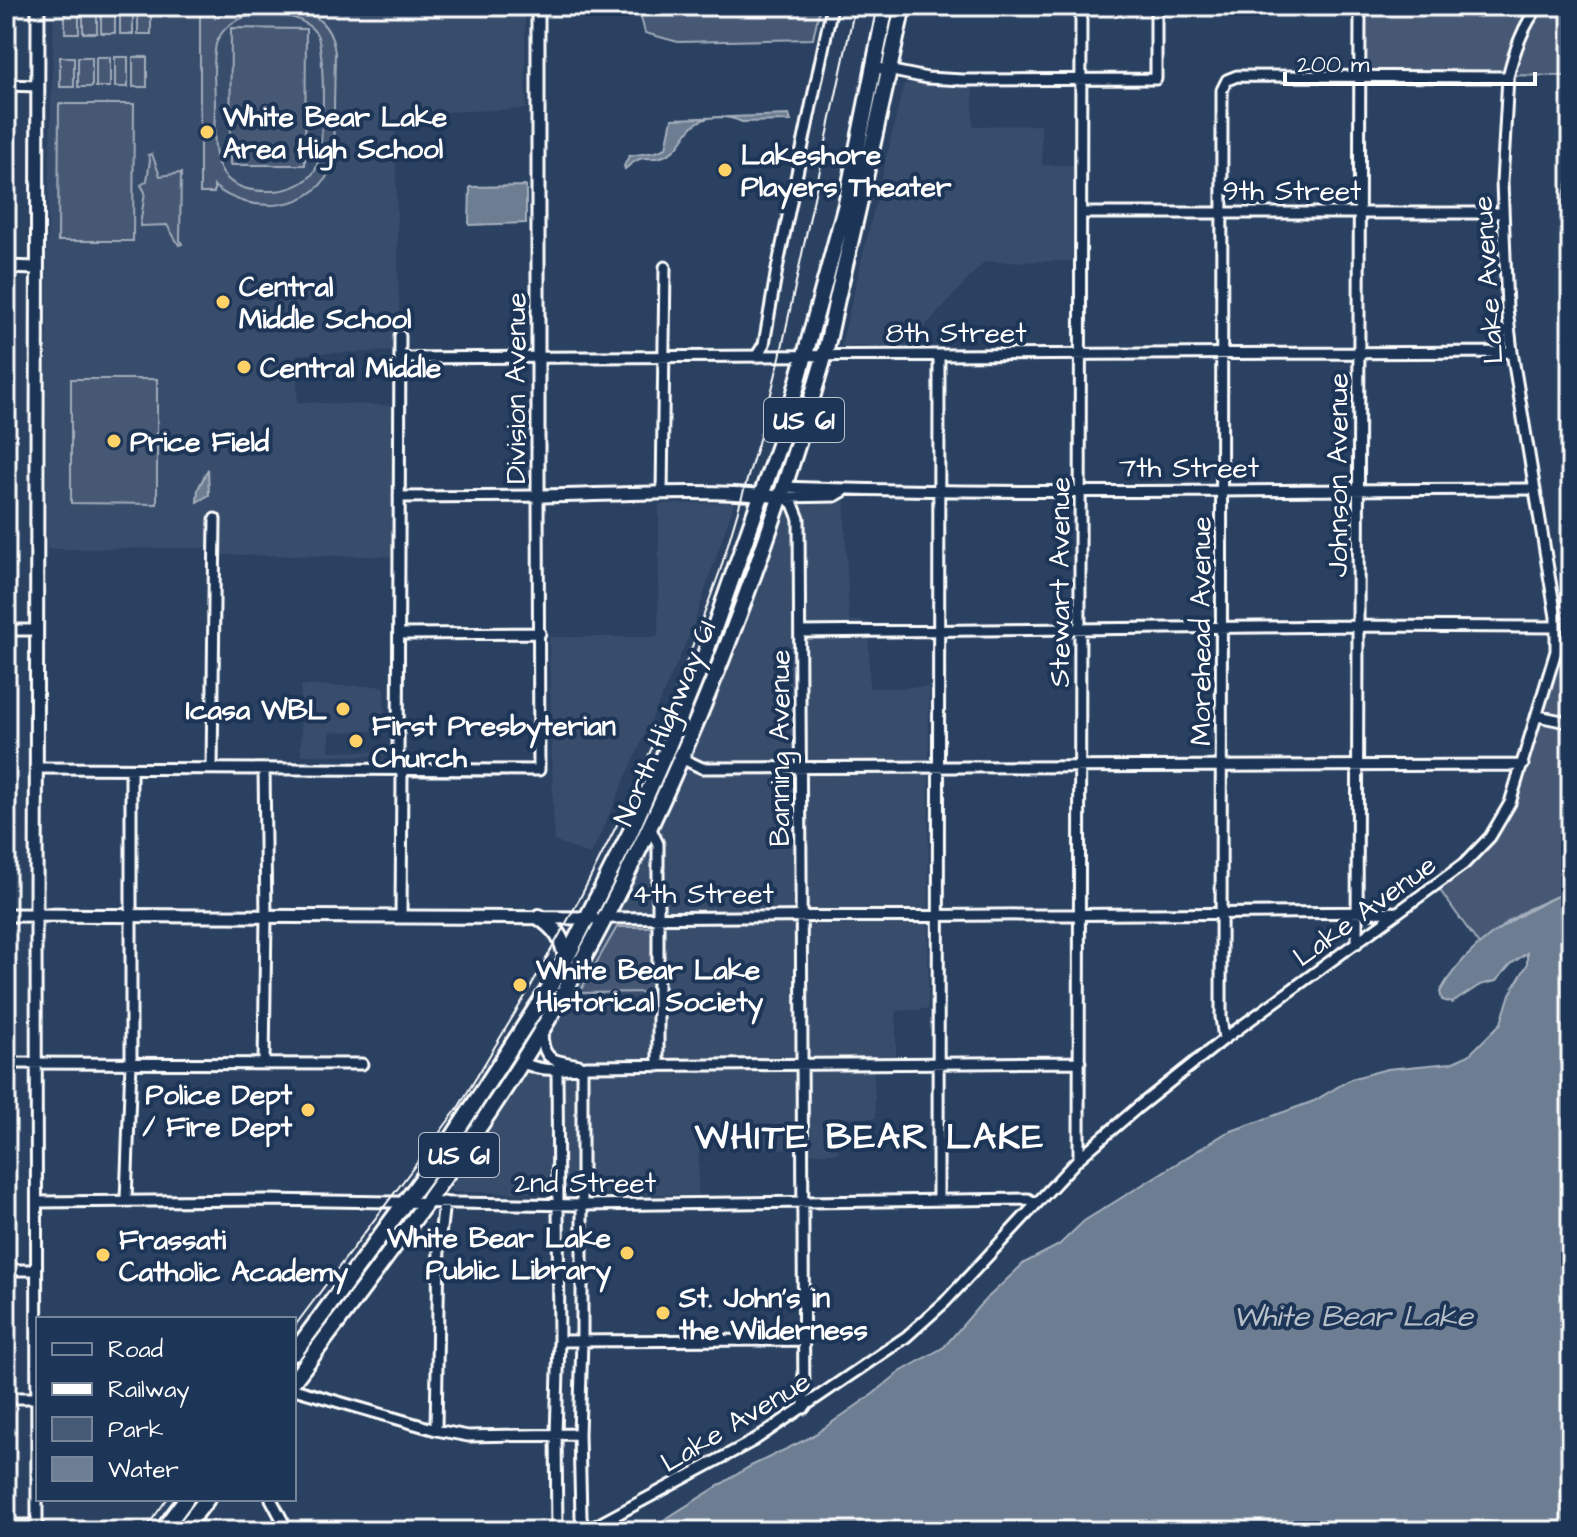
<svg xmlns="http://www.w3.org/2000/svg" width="1577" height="1537" font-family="'Architects Daughter',sans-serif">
<rect width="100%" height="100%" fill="#2a4161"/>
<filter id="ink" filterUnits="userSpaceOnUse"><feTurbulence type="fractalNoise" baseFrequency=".0125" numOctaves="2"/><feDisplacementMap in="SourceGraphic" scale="16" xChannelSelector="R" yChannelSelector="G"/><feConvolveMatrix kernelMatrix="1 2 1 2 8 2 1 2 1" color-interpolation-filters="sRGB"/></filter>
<g filter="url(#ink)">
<!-- built -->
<path fill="#394e6c" d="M54,6h471l1,103 -116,4 -15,14 5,224 -103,3v48l103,4 -1,150 -184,-1 -1,-7 -167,1v-296z
M917,83l56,3v40l68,-1 1,40h34l-4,19v77l-88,1 -77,84h-66l63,-262z
M844,491l5,129 20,2v66l60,-1 -1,322 -32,2v50l-23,2 3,55h-31l-2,12 -6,2 1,21h-42l-1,-3 -39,-2 -1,-14h-56l-1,61 -247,-3 -2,-9 69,-105 166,-303 104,-283z
M734,503l-42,126 -101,226 -37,-14 -5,-204h109l1,-133z
M301,686h83l1,45 -55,1 -1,19 55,1 1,4 -84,-1z"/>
<!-- green -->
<path fill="#465975" stroke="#a2acba" stroke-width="2" fill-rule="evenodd" d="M65,6h14v27h-14z
M83,6h14v27h-14z
M101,6h14v27h-14z
M120,6h13v28h-13z
M138,6h13v28h-13z
M235,6c43,0 94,-6 100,47l-2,110c-15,49 -84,53 -119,23v7h-14v-185h14l1,10zM260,13c19,0 43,3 56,20 10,14 9,125 -2,139 -9,13 -28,19 -43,19 -63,2 -57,-40 -56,-86 0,-20 -3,-41 1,-61 7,-20 24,-27 44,-31z
M638,6h182l-7,33 -135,3 -33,-9z
M1365,6h206v70l-205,-3z
M231,28l75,1 -1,136h-75z
M60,57h14v30h-14z
M78,57h14v30h-14z
M96,57h14v30h-14z
M115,57h13v30h-13z
M133,57h14v30h-14z
M59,104h75l-1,137h-75z
M152,154l8,22 21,-3 -1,67 2,4 -3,1 -12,-20 -27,1 5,-34 -4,-7 6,-4 3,-21 -2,-5z
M71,379h86v125l-86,-1z
M1571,610v280l-43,19 -22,14 -26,23 -41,-57 42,-36 30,-41 49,-162 -2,-38z
M617,927h35l-1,65 -72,1z"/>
<!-- water -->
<path fill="#6d7d92" stroke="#a7b1be" stroke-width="2" d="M789,115l2,6 -49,1c-16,-8 -41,-7 -52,7 -8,10 -12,22 -26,27 -17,7 -18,-6 -39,13l-1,-3 5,-10 27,-4 10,-4 6,-29z
M1571,170v261l-9,-230z
M526,186v37l-57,2 1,-38z
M208,469l1,26 -12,7 1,-13z
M1571,890v641h-925l103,-64 62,-30 62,-43 27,-22 44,-25 36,-42 44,-42 35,-18 25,-24 142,-88 88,-32 37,-22 36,-10 64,-6 18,-8 32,-32 9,-29 17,-29v-12l-16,11 -15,17 -16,4 -28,18 -10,-3 -2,-8c26,-48 82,-81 131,-102z"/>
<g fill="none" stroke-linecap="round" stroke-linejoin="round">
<!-- minor casing -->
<g stroke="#fff" stroke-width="15">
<path id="minor" d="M873,67l54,11 36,2 193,-1v-73
M6,85l32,1
M1082,213h420
M400,336l-2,428 4,10 -1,142
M756,357l8,-13 13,-75 55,-263
M400,358l1112,-6
M783,487c250,9 501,2 752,2
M662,493l3,-226
M785,497l8,7 6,15 5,889
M785,497l50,-1 9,-5
M6,630h30
M801,632l558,-6 197,1
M400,634l140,-1
M1538,716l33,7
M681,758l21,10 821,-3
M212,767l3,-248
M37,768l502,2 -1,-274 -139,1
M264,769l2,148 -2,147
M650,827l8,17v222
M36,916l1,615
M605,918l793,-6
M1357,943l3,-937
M542,1033c1,31 14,27 37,32
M1224,1039l-3,-22 1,-927 5,-10 10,-4 271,1
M521,1062c22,11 43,8 66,4l493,-4
M6,1063l356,1
M582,1067v274l-3,93 2,83 3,14
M1079,1158l2,-1152
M938,1199l1,-844
M126,1200l5,-138v-292
M37,1202l228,-2 317,5 446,-6 8,5
M6,1270h30
M559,1341l243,-1
M294,1389l142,41 32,6 111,-2
M6,1398h30
M436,1430l3,-185 5,-43
M271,1499l17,32
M6,1525h30
M557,1531l-1,-97 3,-93 -2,-271 2,-8
M586,1531l167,-90 153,-104 39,-35 134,-144 58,-50 87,-69 240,-175 26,-27 20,-34 46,-152v-34l-44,-265 -5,-44 -5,-126 6,-105c5,-21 16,-56 32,-71"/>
</g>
<!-- tertiary casing -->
<g stroke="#fff" stroke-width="17">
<path id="tertiary" d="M538,6v490c81,-1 162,-8 242,1
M6,267l30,1
M6,915l587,3
M36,916l2,-910"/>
</g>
<!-- primary casing -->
<g stroke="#fff" stroke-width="20">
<path id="primary" d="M539,917c17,12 24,21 27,42
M294,1353l157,-213 109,-169 70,-138 37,-84 35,-86 84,-238 60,-221 40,-198
M294,1380c112,-148 226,-297 311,-462 91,-176 162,-365 217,-554 8,-27 12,-55 19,-82 22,-92 42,-184 62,-276
M162,1531l24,-32
M182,1531l25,-32"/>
</g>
<!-- minor -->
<use href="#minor" stroke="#1d3557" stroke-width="9"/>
<!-- tertiary -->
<use href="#tertiary" stroke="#1d3557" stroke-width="11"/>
<!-- primary -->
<use href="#primary" stroke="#1d3557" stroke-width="14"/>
<!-- rail -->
<path stroke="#fff" stroke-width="2" d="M294,1327l164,-219 69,-115 53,-95 49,-97 43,-100 48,-130 43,-145 17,-69 75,-351
M144,1531l23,-32"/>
</g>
</g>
<!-- markers -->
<g fill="#ffd166" stroke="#1d3557" stroke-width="3">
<circle cx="207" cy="132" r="8"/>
<circle cx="725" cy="170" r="8"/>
<circle cx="223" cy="302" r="8"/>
<circle cx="244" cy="367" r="8"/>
<circle cx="114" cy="441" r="8"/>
<circle cx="343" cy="709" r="8"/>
<circle cx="356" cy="741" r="8"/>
<circle cx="520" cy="985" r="8"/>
<circle cx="308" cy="1110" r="8"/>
<circle cx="627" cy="1253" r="8"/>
<circle cx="103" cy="1255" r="8"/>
<circle cx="663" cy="1313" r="8"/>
</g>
<g text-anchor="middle" stroke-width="8" stroke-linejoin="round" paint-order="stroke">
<!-- shield labels -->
<g fill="#1d3557" stroke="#bbc2cd" stroke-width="2">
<rect x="764" y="398" width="80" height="44" rx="6"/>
<rect x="419" y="1133" width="80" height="44" rx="6"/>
</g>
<g font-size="26" font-weight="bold" fill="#fff">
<text x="804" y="429">US 61</text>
<text x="459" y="1164">US 61</text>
</g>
<!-- poi labels -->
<g font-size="28" font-weight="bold" fill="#fff" stroke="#1d3557" text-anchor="start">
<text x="223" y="126">White Bear Lake<tspan x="223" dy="32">Area High School</tspan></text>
<text x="741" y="164">Lakeshore<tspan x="741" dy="32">Players Theater</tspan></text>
<text x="239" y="296">Central<tspan x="239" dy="32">Middle School</tspan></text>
<text x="260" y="377">Central Middle</text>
<text x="130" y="451">Price Field</text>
<text x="327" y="719" text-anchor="end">Icasa WBL</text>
<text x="372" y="735">First Presbyterian<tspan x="372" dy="32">Church</tspan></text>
<text x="536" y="979">White Bear Lake<tspan x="536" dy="32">Historical Society</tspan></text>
<text x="292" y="1104" text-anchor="end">Police Dept<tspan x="292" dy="32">/ Fire Dept</tspan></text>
<text x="611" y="1247" text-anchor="end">White Bear Lake<tspan x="611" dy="32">Public Library</tspan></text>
<text x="119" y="1249">Frassati<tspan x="119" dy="32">Catholic Academy</tspan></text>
<text x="679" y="1307">St. John's in<tspan x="679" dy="32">the Wilderness</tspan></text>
</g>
<!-- street labels -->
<g font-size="28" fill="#fff" stroke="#1d3557">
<text x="1292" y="200">9th Street</text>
<text transform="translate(1487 280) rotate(-94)" y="10">Lake Avenue</text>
<text x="956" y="342">8th Street</text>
<text transform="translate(515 388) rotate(-90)" y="10">Division Avenue</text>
<text x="1189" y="477">7th Street</text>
<text transform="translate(1337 475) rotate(-90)" y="10">Johnson Avenue</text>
<text transform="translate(1059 582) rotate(-90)" y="10">Stewart Avenue</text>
<text transform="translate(1200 631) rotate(-90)" y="10">Morehead Avenue</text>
<text transform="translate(664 723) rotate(-67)" y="10">North Highway 61</text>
<text transform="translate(779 748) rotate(-90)" y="10">Banning Avenue</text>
<text x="703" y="903">4th Street</text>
<text transform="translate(1364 910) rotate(-36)" y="10">Lake Avenue</text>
<text x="585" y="1192">2nd Street</text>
<text transform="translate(735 1421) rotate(-31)" y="10">Lake Avenue</text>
</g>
<!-- water labels -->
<g font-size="30" font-style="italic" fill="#b6bec8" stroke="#1d3557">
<text x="1353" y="1326">White Bear Lake</text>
</g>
<!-- district labels -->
<g font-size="36" font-weight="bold" letter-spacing="2" fill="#fff" stroke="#1d3557">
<text x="870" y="1148">WHITE BEAR LAKE</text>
</g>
</g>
<!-- margin -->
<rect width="1577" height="1537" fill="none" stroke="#1d3557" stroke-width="32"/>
<rect x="16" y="16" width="1545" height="1505" fill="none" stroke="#fff" stroke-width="3" filter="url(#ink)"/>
<!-- legend -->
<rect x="36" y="1317" width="260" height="184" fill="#1d3557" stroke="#77869a" stroke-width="2"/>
<rect x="52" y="1343" width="40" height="12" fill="#1d3557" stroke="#77869a" stroke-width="2"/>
<text x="108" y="1357" font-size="24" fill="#ffffff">Road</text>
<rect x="52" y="1383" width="40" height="12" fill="#ffffff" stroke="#77869a" stroke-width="2"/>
<text x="108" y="1397" font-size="24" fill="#ffffff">Railway</text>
<rect x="52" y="1417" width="40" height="24" fill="#465975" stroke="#77869a" stroke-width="2"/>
<text x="108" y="1437" font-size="24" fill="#ffffff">Park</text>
<rect x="52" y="1457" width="40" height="24" fill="#6d7d92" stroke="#77869a" stroke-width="2"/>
<text x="108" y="1477" font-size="24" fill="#ffffff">Water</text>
<!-- scale -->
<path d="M1285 72v12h250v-12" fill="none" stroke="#ffffff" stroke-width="4"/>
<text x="1297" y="72" font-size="24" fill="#ffffff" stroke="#1d3557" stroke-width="6" paint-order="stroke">200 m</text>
</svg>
